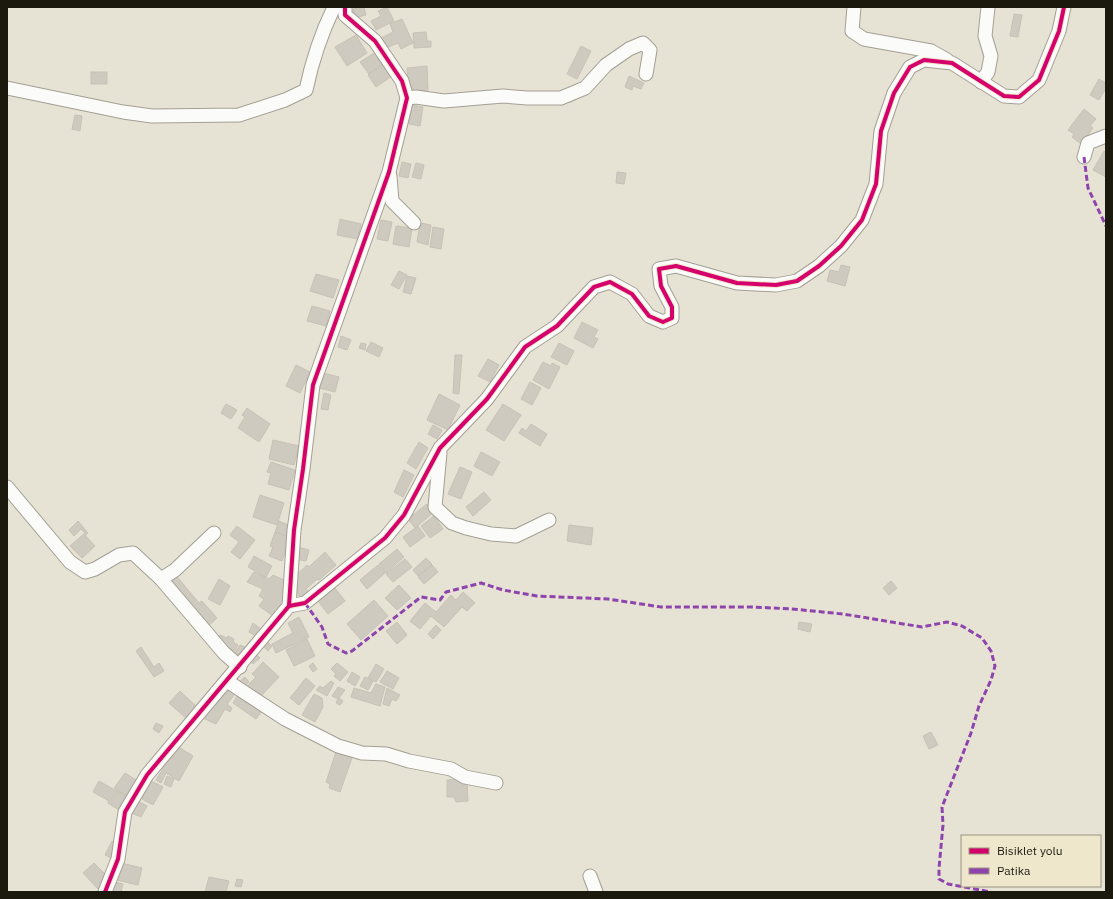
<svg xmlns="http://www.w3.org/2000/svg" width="1113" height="899" viewBox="0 0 1113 899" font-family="'IBM Plex Sans',sans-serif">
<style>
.building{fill:#cfcabf;stroke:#c7c1b6}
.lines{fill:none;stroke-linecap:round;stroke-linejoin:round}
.minor-casing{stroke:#a39f94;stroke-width:15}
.minor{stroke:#fbfbf9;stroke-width:13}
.quiet{stroke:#8e44ad;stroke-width:3;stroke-dasharray:6 3;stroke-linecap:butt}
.cycleway-casing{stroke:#efe7cc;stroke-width:6}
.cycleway{stroke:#d6006c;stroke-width:4}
</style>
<rect width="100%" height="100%" fill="#e7e3d4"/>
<g class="building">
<path d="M364 7 366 15 355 18 353 9Z"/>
<path d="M387 7 394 21 376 30 371 21 381 16 378 11Z"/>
<path d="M1014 14 1022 15 1018 37 1010 36Z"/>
<path d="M402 19 413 43 401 49 398 43 386 48 381 38 393 32 390 24Z"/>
<path d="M426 32 427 41H431V47L414 48 413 33Z"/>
<path d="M356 35 367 53 347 66 335 47Z"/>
<path d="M581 46 591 51 577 79 567 74Z"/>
<path d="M376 52 384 63 369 74 360 62Z"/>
<path d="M383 64 392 76 376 87 368 75Z"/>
<path d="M427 66 428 90 409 92 407 68Z"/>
<rect x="91" y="72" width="16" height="12"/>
<path d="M629 76 644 83 641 89 633 86 632 90 625 87Z"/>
<path d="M1099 79 1106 83V88L1099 100 1090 95Z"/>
<path d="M412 105 423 107 420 126 409 124Z"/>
<path d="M1084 109 1096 119 1090 126 1093 128 1081 144 1072 137 1074 134 1068 130Z"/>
<path d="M75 115 82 116 80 131 72 129Z"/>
<path d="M1104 151 1106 153V177L1093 170Z"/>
<path d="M402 162 411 164 408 178 399 176Z"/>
<path d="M416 163 424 165 421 179 412 177Z"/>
<path d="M617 172 626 173 624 184 616 183Z"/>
<path d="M340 219 361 224 358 239 337 235Z"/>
<path d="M381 220 392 222 388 241 377 239Z"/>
<path d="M420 223 431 225 428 245 417 242Z"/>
<path d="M396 226 412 228 409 247 393 244Z"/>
<path d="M433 227 444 229 441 249 430 247Z"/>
<path d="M841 265 850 267 845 286 827 281 830 270 839 272Z"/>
<path d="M399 271 407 275 399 289 391 285Z"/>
<path d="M316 274 339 280 333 298 310 291Z"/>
<path d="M407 276 416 278 411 294 403 292Z"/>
<path d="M312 306 330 311 326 326 307 321Z"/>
<path d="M582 322 598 330 594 337 598 339 593 348 574 338Z"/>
<path d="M341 336 351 340 347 350 338 347Z"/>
<path d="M371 342 383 348 379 357 366 351Z"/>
<path d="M361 343 366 344 365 350 359 348Z"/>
<path d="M559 343 574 351 567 365 551 357Z"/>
<path d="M455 355H462L459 394 453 393Z"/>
<path d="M488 359 499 365 490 382 478 376Z"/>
<path d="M543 362 551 366 552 363 560 367 549 389 533 380Z"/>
<path d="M296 365 310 372 300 393 286 386Z"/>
<path d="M323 373 339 377 335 392 319 388Z"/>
<path d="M530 382 541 388 532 405 521 399Z"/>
<path d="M324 393 331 395 328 410 321 409Z"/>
<path d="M439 394 460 405 448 430 427 420Z"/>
<path d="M226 404 237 410 231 419 221 413Z"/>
<path d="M503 404 521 415 504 441 486 430Z"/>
<path d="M247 408 270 424 259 442 238 428 245 417 242 415Z"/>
<path d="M531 424 547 434 540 446 519 433 522 428 526 431Z"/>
<path d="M433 425 442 430 437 439 428 434Z"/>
<path d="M273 440 299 446 294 465 269 459Z"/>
<path d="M419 442 428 448 416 469 407 463Z"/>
<path d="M481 452 500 462 492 476 474 466Z"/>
<path d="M271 462 295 470 289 490 268 484 271 473 267 472Z"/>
<path d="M460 467 472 472 461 499 448 494Z"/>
<path d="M404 470 414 475 403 497 394 492Z"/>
<path d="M484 492 491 500 473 516 466 507Z"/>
<path d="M260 495 284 503 277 525 253 517Z"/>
<path d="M427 504 434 512 415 528 408 519Z"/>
<path d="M434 516 443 529 430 538 421 526Z"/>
<path d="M78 521 88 533 85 535 95 546 82 558 70 546 85 533 81 529 74 536 69 530Z"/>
<path d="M279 521 295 528 291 538 275 532Z"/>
<path d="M569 525 593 528 591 545 567 541Z"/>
<path d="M237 526 255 540 240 559 231 552 239 542 230 535Z"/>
<path d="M418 526 425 536 410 547 403 537Z"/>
<path d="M275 532 291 538 282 561 269 556 273 547 270 546Z"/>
<path d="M298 547 309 550 306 561 295 559Z"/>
<path d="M397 549 404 557 386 573 379 564Z"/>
<path d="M325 552 336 565 319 580 317 579 306 589 309 593 302 599 294 590 298 586 292 579 307 565 309 567Z"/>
<path d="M254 556 272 566 266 577 248 567Z"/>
<path d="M426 558 432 564 418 576 413 570Z"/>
<path d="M405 559 412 567 393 582 386 574Z"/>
<path d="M378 565 385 573 367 589 360 580Z"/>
<path d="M432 565 438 572 424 584 418 577Z"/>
<path d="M254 572 269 579 273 575 284 580 289 606 282 602 273 616 259 606 264 599 259 596 263 589 247 582Z"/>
<path d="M174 573 199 603 202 601 217 618 206 628 166 581Z"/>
<path d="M219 579 230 586 220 605 208 599Z"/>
<path d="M891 581 897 588 889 595 883 588Z"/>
<path d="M399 585 411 598 397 610 385 598Z"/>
<path d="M334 587 345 601 328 614 318 601Z"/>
<path d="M463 592 475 603 467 611 462 607 444 627 431 616 420 629 410 621 425 603 436 612 451 595 456 600Z"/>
<path d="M374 600 388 616 361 640 347 624Z"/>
<path d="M299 617 309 637 276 653 272 644 293 633 288 623Z"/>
<path d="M397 622 407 635 397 644 386 631Z"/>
<path d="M799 622 812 624 810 632 798 629Z"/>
<path d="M253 623 261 629 256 636 249 632Z"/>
<path d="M436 625 441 630 433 639 428 634Z"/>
<path d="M220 635 227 638 228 636 234 639 233 642 238 645 234 653 216 642Z"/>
<path d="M307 639 315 656 294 666 286 650Z"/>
<path d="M267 641 272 646 268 651 263 646Z"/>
<path d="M240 645 247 648 244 653 241 652 238 655 241 657H233Z"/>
<path d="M141 647 154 667 159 663 164 671 154 677 136 651Z"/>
<path d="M256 654 260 658 253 664 249 659Z"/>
<path d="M263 662 279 677 259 698 247 686 256 677 252 674Z"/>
<path d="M313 663 317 669 313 672 309 666Z"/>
<path d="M337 663 348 672 340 681 334 676 336 674 331 669Z"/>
<path d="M376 664 384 669 376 682 368 678Z"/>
<path d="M387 671 399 678 393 689 380 682Z"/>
<path d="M352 672 360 677 355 686 347 681Z"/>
<path d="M245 677 249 682 243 687 239 682Z"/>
<path d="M365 677 373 681 368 690 360 686Z"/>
<path d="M306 678 315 686 299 705 290 698Z"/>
<path d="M331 681 334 683 327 696 316 690 320 686 323 688Z"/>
<path d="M376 684 385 687 380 706 351 697 354 688 371 693Z"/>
<path d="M338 687 345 690 339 698 343 701 340 705 336 703 338 699 332 696Z"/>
<path d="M387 688 400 695 396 701 392 699 389 706 383 704Z"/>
<path d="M229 690 235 694 227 704 232 708 230 712 225 709 216 724 203 718Z"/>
<path d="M180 691 198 708 187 719 169 703Z"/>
<path d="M314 694 322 698 323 707 315 722 302 715Z"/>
<path d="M238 695 262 711 256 719 233 703Z"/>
<path d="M156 723 163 726 159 733 153 729Z"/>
<path d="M931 732 938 745 929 749 923 736Z"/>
<path d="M177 746 193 756 179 781 166 773 161 783 156 780Z"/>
<path d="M336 752 352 758 340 792 329 788 330 784 326 782Z"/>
<path d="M125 773 136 780 126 796 114 788Z"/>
<path d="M167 776 174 779 171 787 164 784Z"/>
<path d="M467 779 468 801 456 802 454 797H447V780Z"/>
<path d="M99 781 127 797 119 810 108 803 109 801 93 792Z"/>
<path d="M151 781 163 787 153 805 142 799Z"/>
<path d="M138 801 147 806 141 817 131 813Z"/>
<path d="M112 841 116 844 113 859 105 855Z"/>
<path d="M94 863 105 874 102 876 108 882 99 890 83 873Z"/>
<path d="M121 863 142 868 138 885 117 880Z"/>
<path d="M209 877 229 881 226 892H205Z"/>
<path d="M237 879 243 880 241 887 235 886Z"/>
<path d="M115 882 123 884 121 892H111Z"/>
</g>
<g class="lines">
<defs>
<g id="minor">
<path d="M854 7 852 31 864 39 931 51 947 60"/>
<path d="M981 82 988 72 991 56 985 36 988 7"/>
<path d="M7 88 123 112 152 116 239 115 285 100 306 90C312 61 321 34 334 7"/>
<path d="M407 98 416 97 444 101 503 96 527 98H561L585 88 606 65 629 49 643 43 650 50 646 74"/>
<path d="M1084 157 1088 143 1106 136"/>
<path d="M390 176 392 201 414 223"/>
<path d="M440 453 435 507 452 523 466 528 491 534 516 536 549 520"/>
<path d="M7 487 70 562 85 572 95 569 119 555 133 553 161 579 224 653 240 667"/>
<path d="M161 579 175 570 214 533"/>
<path d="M289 606 305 603 385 538 404 515 440 448 487 399 525 347 557 326 594 287 610 282 632 294 649 316 663 322 672 318V307L661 286 659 269 676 266 737 283 776 285 797 281 819 266 841 246 862 220 876 184 881 131 894 93 910 67 924 60 952 63 1004 96 1019 97 1039 80 1059 31 1064 7"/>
<path d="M227 681 285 719 338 746 362 753 386 754 409 761 451 769 465 777 496 783"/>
<path d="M590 876 596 892"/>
<path d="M105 892 118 859 125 812 147 775 289 606 294 530 303 469 313 385 389 172 407 98 402 81 375 41 345 15V7"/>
</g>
</defs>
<use href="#minor" class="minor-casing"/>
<use href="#minor" class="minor"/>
<g class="quiet">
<path d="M1084 157 1088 188 1106 226"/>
<path d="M305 603 322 627 328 644 346 653 352 651 421 597 440 600 446 592 481 583 503 590 537 596 608 599 661 607H753L792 609 843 614 922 627 947 622 962 626 982 638 991 651 995 666 991 680 979 706 971 733 942 807 943 825 939 868V879L948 884 991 892"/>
</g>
<defs>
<g id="cycleway">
<path d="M289 606 305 603 385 538 404 515 440 448 487 399 525 347 557 326 594 287 610 282 632 294 649 316 663 322 672 318V307L661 286 659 269 676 266 737 283 776 285 797 281 819 266 841 246 862 220 876 184 881 131 894 93 910 67 924 60 952 63 1004 96 1019 97 1039 80 1059 31 1064 7"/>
<path d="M105 892 118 859 125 812 147 775 289 606 294 530 303 469 313 385 389 172 407 98 402 81 375 41 345 15V7"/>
</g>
</defs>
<use href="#cycleway" class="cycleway-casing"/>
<use href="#cycleway" class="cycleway"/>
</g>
<rect width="1113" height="899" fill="none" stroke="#1b180e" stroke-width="16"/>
<rect x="961" y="835" width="140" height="52" fill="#efe7cc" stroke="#9a9480"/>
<rect x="969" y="848" width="20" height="6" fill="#d6006c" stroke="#9a9480"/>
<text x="997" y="855" font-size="12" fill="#1b180e">Bisiklet yolu</text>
<rect x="969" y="868" width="20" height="6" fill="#8e44ad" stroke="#9a9480"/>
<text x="997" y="875" font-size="12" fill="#1b180e">Patika</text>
</svg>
